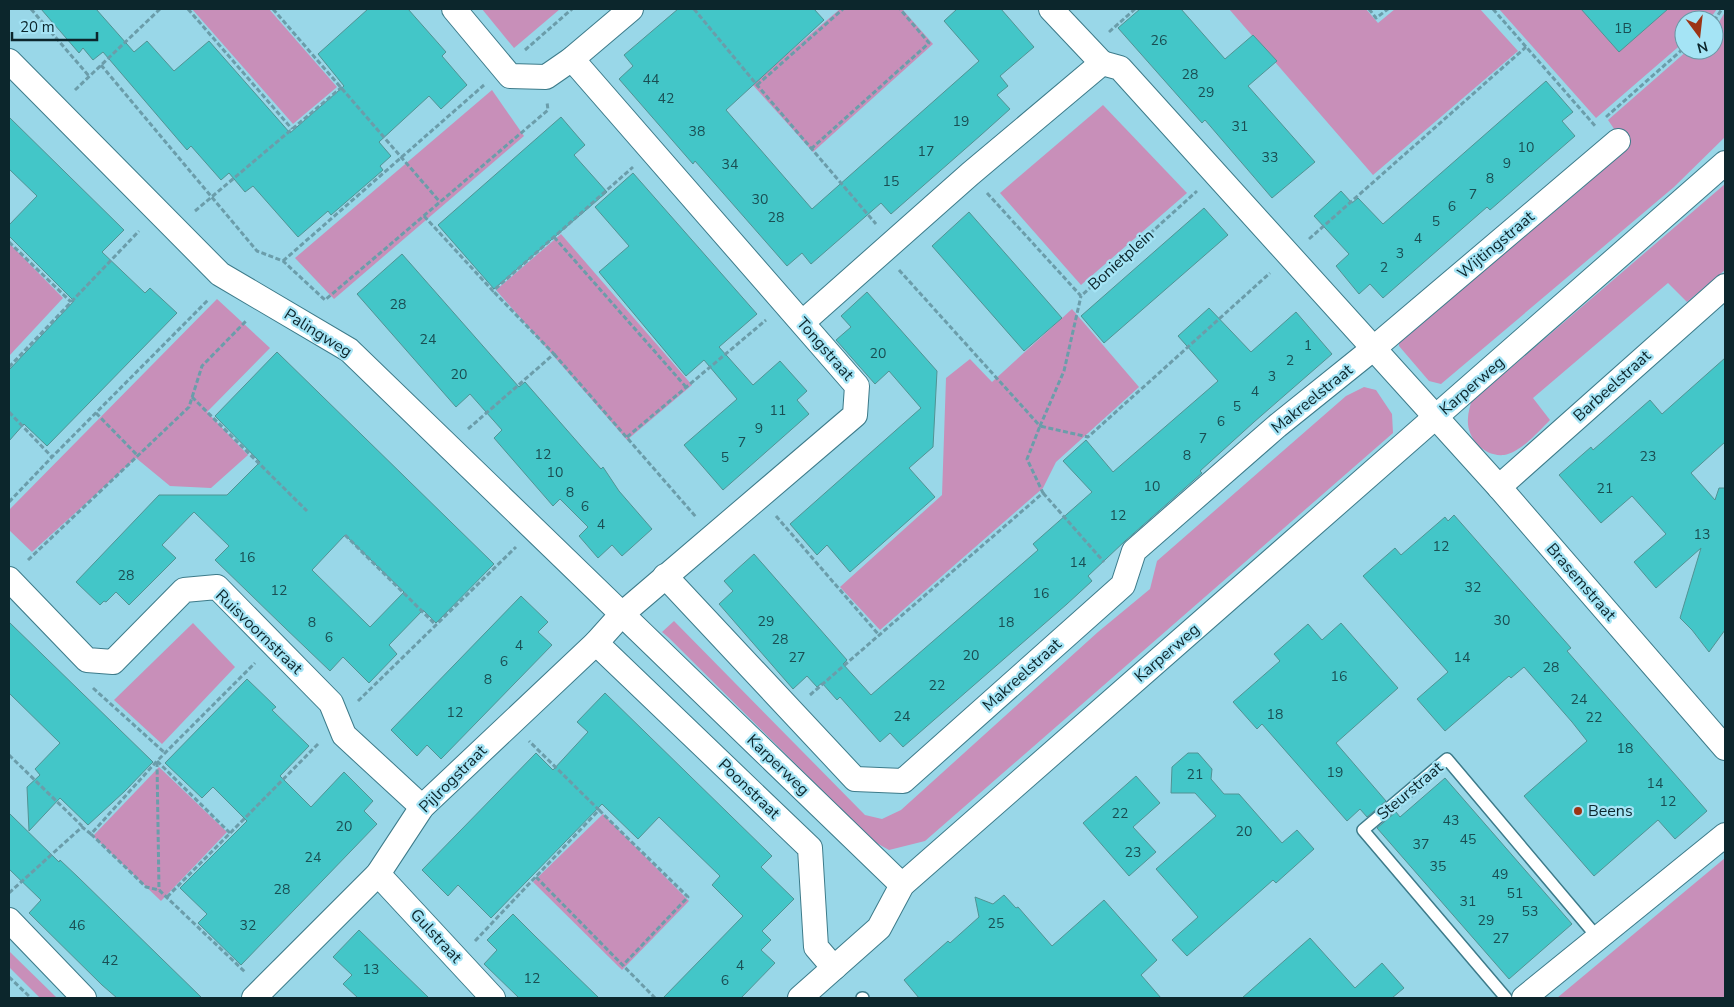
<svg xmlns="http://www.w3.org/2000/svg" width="1734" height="1007" viewBox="0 0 1734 1007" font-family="'Nunito Sans',sans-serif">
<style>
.green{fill:#c88fb9}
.building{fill:#43c6c8;stroke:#519394;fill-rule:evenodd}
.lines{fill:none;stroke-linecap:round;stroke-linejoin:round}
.lane-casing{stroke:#3d7b8a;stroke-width:14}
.street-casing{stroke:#3d7b8a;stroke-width:26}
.path{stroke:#6b9daa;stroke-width:3;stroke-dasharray:5 2.5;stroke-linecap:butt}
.lane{stroke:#fff;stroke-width:11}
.street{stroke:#fff;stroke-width:24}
.poi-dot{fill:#9c3415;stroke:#a5e4f5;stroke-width:2}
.labels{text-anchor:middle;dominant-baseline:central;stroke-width:4.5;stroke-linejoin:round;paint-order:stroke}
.number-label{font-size:14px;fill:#1a4e53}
.street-label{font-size:16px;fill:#0c262c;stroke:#a5e4f5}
.poi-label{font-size:16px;fill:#0c262c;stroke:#a5e4f5;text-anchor:start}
</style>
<rect width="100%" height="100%" fill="#99d7e8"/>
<g class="green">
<path d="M192 9H269L337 87 293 124Z"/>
<path d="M482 9H560L514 48Z"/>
<path d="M840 9H902L933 44 813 152 752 84Z"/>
<path d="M1229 9H1366L1378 23 1395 9H1480L1518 51 1373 175Z"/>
<path d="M1499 9H1717L1709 20H1684V42L1596 118Z"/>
<path d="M1725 12V137L1674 187 1441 384 1429 381 1399 346V337L1584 187 1579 180 1623 142 1608 120 1688 50H1714V27L1719 22Z"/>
<path d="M492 90 524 136 334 299 295 258Z"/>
<path d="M1103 105 1187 193 1081 285 1000 193Z"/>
<path d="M1725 184V270L1687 302 1668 283 1533 398 1550 420C1539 431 1520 453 1504 455 1483 457 1466 437 1468 418 1468 413 1470 407 1471 402Z"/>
<path d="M561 234 692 385 627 440 496 290Z"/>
<path d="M9 243 63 298 9 356Z"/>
<path d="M217 299 270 348 207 412 248 455 211 488 170 486 136 458 32 552 9 530V510Z"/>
<path d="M1072 309 1139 387 1056 462 1043 488 880 630 840 587 942 495 946 378 970 359 992 382Z"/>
<path d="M1364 387 1376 390 1392 414 1393 433 925 841 889 850 873 841 668 637 662 632 674 621 865 815 882 819 901 810 1098 632 1150 589 1157 561 1346 396Z"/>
<path d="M193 623 235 667 162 744 114 700Z"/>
<path d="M159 767 227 832 161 901 93 836Z"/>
<path d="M603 814 689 901 622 970 533 882Z"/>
<path d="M1725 858V998H1557Z"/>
<path d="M9 951 57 998H40L9 967Z"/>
</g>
<g class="building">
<path d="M41 9H96L134 52 147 41 174 71 209 41 290 133 344 86 318 54 368 9H408L446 52 442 56 467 85 441 109 429 96 379 142 391 156 380 166 383 170 331 215 328 211 298 237 253 186 245 192 229 173 221 180 191 146 187 150 103 52 93 60 83 48 79 53Z"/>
<path d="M678 9H814L824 20 726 110 812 209 979 61 944 21 957 9H1001L1034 47 1000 76 1008 86 997 95 1010 109 981 135 891 214 881 203 811 264 802 253 787 266 695 161 693 164 619 79 633 66 624 55Z"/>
<path d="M1140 9H1181L1225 59 1253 35 1277 61 1248 86 1315 162 1272 198 1205 120 1202 123 1118 28Z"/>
<path d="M1581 9H1668L1619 52Z"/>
<path d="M1546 81 1573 112 1562 121 1575 136 1490 210 1487 207 1383 298 1370 284 1359 294 1336 266 1349 254 1314 216 1341 191 1352 203 1358 198 1383 224Z"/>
<path d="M9 117 124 230 102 252 145 293 150 288 177 313 47 446 24 424 9 441V370L74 301 9 236V225L37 196 9 169Z"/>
<path d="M561 117 585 145 574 155 607 192 494 289 438 225Z"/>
<path d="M633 173 757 314 719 347 753 385 780 361 807 391 797 400 809 414 723 490 684 445 737 399 704 360 686 376 599 272 629 246 595 207Z"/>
<path d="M1204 208 1228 235 1104 343 1081 316Z"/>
<path d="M969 212 1062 318 1024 351 932 246Z"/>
<path d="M402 254 519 387 525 382 601 469 603 467 619 491 652 529 622 556 612 545 598 558 579 536 588 527 560 499 553 506 494 438 502 430 470 394 456 407 357 294Z"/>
<path d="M867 292 937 371 933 447 909 468 935 497 850 572 827 545 817 555 790 524 921 408 889 371 875 384 836 340 851 327 841 316Z"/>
<path d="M1209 308 1251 352 1296 312 1332 354 1254 422 1200 471 1202 473 1125 541 1088 576 1092 581 1067 604 903 747 890 733 880 742 840 697 837 700 822 683 817 687 807 676 793 689 719 604 733 591 724 581 754 554 847 660 843 664 871 695 1038 550 1033 544 1092 492 1063 461 1086 440 1113 472 1218 381 1178 336Z"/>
<path d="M277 352 494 564 436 623 423 610 389 645 397 654 369 683 343 657 330 671 283 626 215 560 229 546 194 512 162 545 176 558 129 605 116 592 106 602 104 601 100 605 76 582 159 495H227L260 462 215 416ZM345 535 404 592 370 627 312 570Z"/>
<path d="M1725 358V442L1691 473 1715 500 1719 488H1725V630L1709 652 1692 630 1680 618 1701 548 1656 588 1634 562 1666 534 1632 496 1601 523 1559 475 1591 447 1593 450 1650 400 1662 414Z"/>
<path d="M1454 515 1571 648 1567 651 1707 811 1675 839 1658 820 1594 876 1524 796 1587 741 1572 722 1524 667 1511 678 1509 676 1445 731 1417 699 1448 672 1363 576 1395 548 1401 555 1445 517 1448 521Z"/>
<path d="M521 596 548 622 538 632 552 645 441 759 427 745 417 756 391 730Z"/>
<path d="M9 622 153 762 125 791 88 825 60 798 29 831 27 787 40 775 35 769 60 743 9 693Z"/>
<path d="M1341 623 1398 688 1336 743 1386 801 1367 817 1360 809 1347 821 1262 724 1257 729 1233 702 1280 661 1274 654 1308 624 1322 640Z"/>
<path d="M247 679 276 707 272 710 309 746 280 776 311 807 344 772 373 801 364 811 377 824 241 965 198 923 207 914 180 888 247 821 213 787 202 798 165 763Z"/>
<path d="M605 693 772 856 761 867 794 899 762 931 771 940 761 950 775 963 741 998H663L743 916 712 885 720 876 659 817 638 839 602 804 491 918 458 885 448 896 422 870 536 753 553 770 588 732 577 722Z"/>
<path d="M1188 753H1198L1212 769 1211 779 1224 794H1239L1282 843 1297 830 1314 849 1276 883 1273 880 1187 956 1172 940 1198 917 1156 869 1216 816 1195 793H1171L1172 767Z"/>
<path d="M1136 776 1160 803 1133 827 1156 852 1129 876 1083 823Z"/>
<path d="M1445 778 1572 924 1509 979 1377 828 1396 812 1400 817Z"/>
<path d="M9 813 59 862 60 860 78 877 202 998H117L102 985 29 913 41 900 9 869Z"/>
<path d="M1004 895 1016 908 1018 907 1052 946 1104 900 1157 960 1141 975 1161 998H919L904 980 948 941 950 943 979 917 975 897 993 904Z"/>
<path d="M513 914 536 937 599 998H519L484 964 497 950 487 940Z"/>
<path d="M359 930 395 965 429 998H358L343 984 352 975 333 957Z"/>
<path d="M1310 938 1355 988 1382 963 1404 988 1392 998H1242Z"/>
</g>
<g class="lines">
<defs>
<g id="lane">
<path d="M862 998H863"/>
<path d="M1506 998 1363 830 1447 759 1598 938"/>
</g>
<g id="street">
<path d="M454 9 510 76 546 77 572 59 631 9"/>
<path d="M1051 9 1102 63"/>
<path d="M9 61 220 274 349 350 902 885"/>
<path d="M803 322 970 174 1102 63 1120 68 1499 487 1725 748"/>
<path d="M1499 487 1725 286"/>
<path d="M665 576 855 779 903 781 1123 585 1134 551 1277 426 1374 348 1618 141"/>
<path d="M9 579 87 660 113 662 184 590 217 587 331 703 344 735 422 807"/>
<path d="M596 643 810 848 816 947 834 968"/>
<path d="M378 874 493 998"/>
<path d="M9 920 84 998"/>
<path d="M254 998 378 874 422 807 596 643 622 614 855 415 857 386 572 59"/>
<path d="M800 998 879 928 902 885 1725 163"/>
<path d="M1524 998 1725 835"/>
</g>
</defs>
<use href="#lane" class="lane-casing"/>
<use href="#street" class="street-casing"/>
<g class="path">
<path d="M31 9 89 76"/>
<path d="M188 9 292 129"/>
<path d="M273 9 440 202"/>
<path d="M694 9 757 85 876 224"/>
<path d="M1369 9 1376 18 1388 9"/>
<path d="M1493 9 1596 127"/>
<path d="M1714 21 1722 9"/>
<path d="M1109 32 1135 9"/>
<path d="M525 50 572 9"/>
<path d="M101 65 257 251 283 261 325 300 548 110 547 102"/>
<path d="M757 85 843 9"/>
<path d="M75 90 160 9"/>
<path d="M1606 117 1684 48"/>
<path d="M811 149 929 43 900 9"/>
<path d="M987 193 1081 296 1197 191"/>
<path d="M195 211 342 87"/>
<path d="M424 216 493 291 633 167"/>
<path d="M554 237 686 387"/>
<path d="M1309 239 1526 47"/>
<path d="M9 242 71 302"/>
<path d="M283 261 484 85"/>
<path d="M899 270 1040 426 1064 371 1081 296"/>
<path d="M554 354 696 517"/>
<path d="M9 367 139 231"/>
<path d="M192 397 307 511"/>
<path d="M9 412 52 457"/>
<path d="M96 413 138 456"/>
<path d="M468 429 554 354 493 291"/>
<path d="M627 437 766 320"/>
<path d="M1043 493 1104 562"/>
<path d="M9 502 52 457 209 299"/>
<path d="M776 516 879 635"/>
<path d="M345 535 436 625"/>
<path d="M28 560 189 407 202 366 246 321"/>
<path d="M93 688 165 753"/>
<path d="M810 695 1043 493 1027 459 1040 426 1088 437 1270 273"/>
<path d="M358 701 516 547"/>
<path d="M9 755 82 826"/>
<path d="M157 762 159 890"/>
<path d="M599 810 688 897 623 965"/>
<path d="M230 833 157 761 255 663"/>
<path d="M91 834 146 887 159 890 245 972"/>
<path d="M536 877 655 998"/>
<path d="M9 893 82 827 91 834 157 761"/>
<path d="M167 897 319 743"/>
<path d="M475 941 599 810 529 741"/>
<path d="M9 977 31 998"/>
</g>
<use href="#lane" class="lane"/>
<use href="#street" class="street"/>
</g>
<circle class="poi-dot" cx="1578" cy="811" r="5"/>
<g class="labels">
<g class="number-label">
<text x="1623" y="28">1B</text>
<text x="1159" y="40">26</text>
<text x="1190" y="74">28</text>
<text x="651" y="79">44</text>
<text x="1206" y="92">29</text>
<text x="666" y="98">42</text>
<text x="961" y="121">19</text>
<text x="1240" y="126">31</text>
<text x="697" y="131">38</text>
<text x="1526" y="147">10</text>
<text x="926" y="151">17</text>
<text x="1270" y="157">33</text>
<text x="1507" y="163">9</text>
<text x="730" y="164">34</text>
<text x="1490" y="178">8</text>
<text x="891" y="181">15</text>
<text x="1473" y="194">7</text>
<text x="760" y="199">30</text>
<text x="1452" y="206">6</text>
<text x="776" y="217">28</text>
<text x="1436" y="221">5</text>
<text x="1418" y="238">4</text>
<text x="1400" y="253">3</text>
<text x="1384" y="267">2</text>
<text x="398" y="304">28</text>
<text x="428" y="339">24</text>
<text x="1308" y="345">1</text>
<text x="878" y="353">20</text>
<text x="1290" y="360">2</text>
<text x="459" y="374">20</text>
<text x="1272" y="376">3</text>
<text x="1255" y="391">4</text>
<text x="1237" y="406">5</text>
<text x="778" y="410">11</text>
<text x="1221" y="421">6</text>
<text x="759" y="428">9</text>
<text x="1203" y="438">7</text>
<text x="742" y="442">7</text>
<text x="543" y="454">12</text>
<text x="1187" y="455">8</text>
<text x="1648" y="456">23</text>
<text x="725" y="457">5</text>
<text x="555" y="472">10</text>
<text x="1152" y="486">10</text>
<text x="1605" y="488">21</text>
<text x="570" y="492">8</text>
<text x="585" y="506">6</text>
<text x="1118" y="515">12</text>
<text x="601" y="524">4</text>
<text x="1702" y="534">13</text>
<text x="1441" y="546">12</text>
<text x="247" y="557">16</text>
<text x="1078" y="562">14</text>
<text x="126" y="575">28</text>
<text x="1473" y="587">32</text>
<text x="279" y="590">12</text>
<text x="1041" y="593">16</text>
<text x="1502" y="620">30</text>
<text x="766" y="621">29</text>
<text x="312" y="622">8</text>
<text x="1006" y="622">18</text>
<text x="329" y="637">6</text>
<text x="780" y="639">28</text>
<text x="519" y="645">4</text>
<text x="971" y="655">20</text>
<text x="797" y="657">27</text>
<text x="1462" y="657">14</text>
<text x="504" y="661">6</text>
<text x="1551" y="667">28</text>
<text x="1339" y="676">16</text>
<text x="488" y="679">8</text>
<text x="937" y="685">22</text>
<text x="1579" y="699">24</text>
<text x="455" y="712">12</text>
<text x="1275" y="714">18</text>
<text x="902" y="716">24</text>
<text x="1594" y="717">22</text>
<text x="1625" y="748">18</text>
<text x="1335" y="772">19</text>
<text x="1195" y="774">21</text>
<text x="1655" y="783">14</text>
<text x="1668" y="801">12</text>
<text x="1120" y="813">22</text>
<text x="1451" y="820">43</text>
<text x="344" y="826">20</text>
<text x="1244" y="831">20</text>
<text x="1468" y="839">45</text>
<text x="1421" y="844">37</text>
<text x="1133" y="852">23</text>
<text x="313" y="857">24</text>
<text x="1438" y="866">35</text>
<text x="1500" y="874">49</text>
<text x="282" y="889">28</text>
<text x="1515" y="893">51</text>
<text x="1468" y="901">31</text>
<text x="1530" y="911">53</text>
<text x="1486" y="920">29</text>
<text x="996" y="923">25</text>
<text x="77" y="925">46</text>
<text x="248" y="925">32</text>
<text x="1501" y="938">27</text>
<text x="110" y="960">42</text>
<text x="740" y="965">4</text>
<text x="371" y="969">13</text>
<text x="532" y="978">12</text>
<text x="725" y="980">6</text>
</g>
<g class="street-label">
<text transform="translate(1496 245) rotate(-40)">Wijtingstraat</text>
<text transform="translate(1121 260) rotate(-42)">Bonietplein</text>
<text transform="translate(318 333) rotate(32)">Palingweg</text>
<text transform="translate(825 349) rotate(49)">Tongstraat</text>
<text transform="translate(1472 386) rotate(-41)">Karperweg</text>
<text transform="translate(1612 386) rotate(-42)">Barbeelstraat</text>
<text transform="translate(1312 399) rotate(-39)">Makreelstraat</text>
<text transform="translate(1581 582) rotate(49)">Brasemstraat</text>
<text transform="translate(259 632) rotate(44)">Ruisvoornstraat</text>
<text transform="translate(1167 653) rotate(-41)">Karperweg</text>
<text transform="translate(1022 675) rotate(-42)">Makreelstraat</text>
<text transform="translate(778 765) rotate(44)">Karperweg</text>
<text transform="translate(453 779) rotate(-45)">Pijlrogstraat</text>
<text transform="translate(749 789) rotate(44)">Poonstraat</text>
<text transform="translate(1410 791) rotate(-40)">Steurstraat</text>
<text transform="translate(436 936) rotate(47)">Gulstraat</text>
</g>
<g class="poi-label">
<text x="1588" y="811">Beens</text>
</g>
</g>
<rect width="1734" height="1007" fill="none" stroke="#0c262c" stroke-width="20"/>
<g transform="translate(1699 35) rotate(165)"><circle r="24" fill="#a5e4f5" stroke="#6898a5"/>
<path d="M0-4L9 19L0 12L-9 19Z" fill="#9c3415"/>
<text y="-8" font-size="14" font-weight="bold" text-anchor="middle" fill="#0c262c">N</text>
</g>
<path d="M12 32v8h85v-8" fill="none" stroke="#0c262c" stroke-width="2.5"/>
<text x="20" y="32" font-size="15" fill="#0c262c" stroke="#a5e4f5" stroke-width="4" paint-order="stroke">20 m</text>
</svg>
